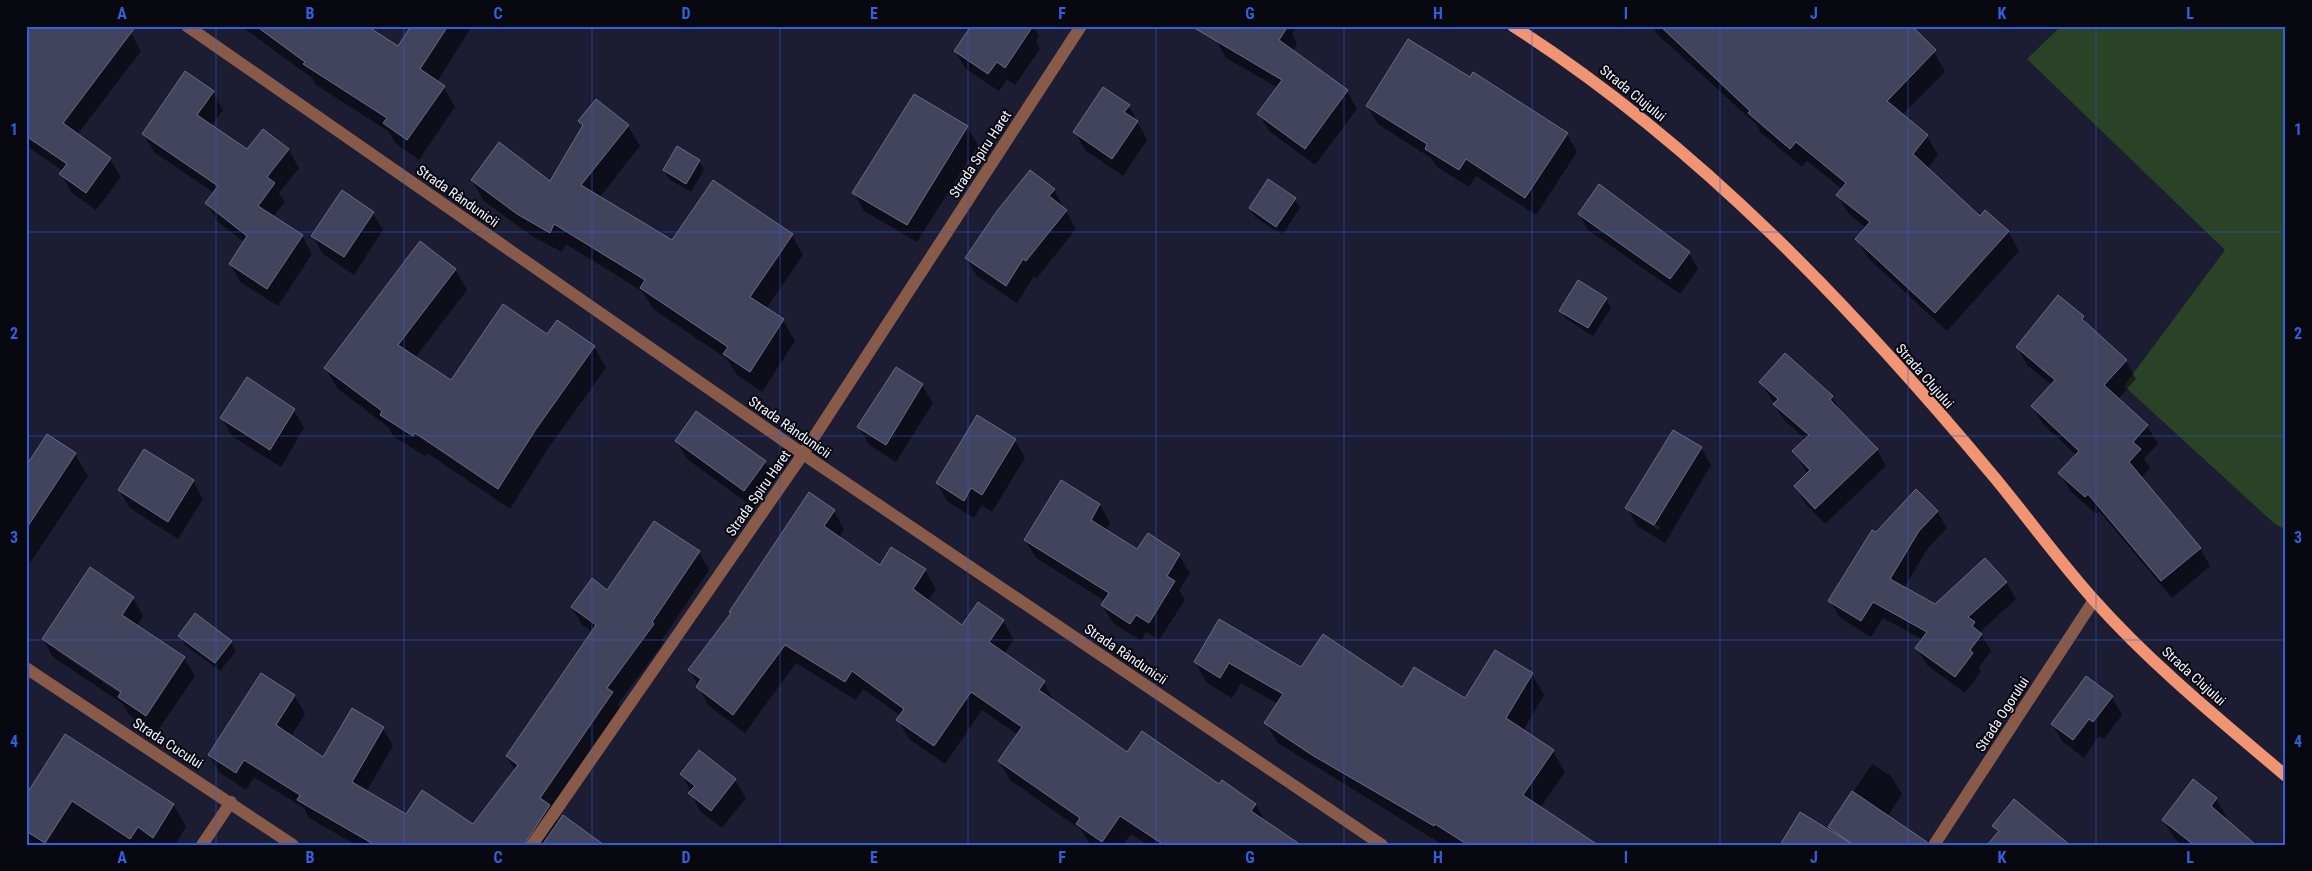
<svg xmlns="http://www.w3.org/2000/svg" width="2312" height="871" viewBox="0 0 2312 871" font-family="'Roboto Condensed',sans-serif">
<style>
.green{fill:#2a4326}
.shadow{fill:#0007;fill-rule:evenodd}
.building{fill:#42435c;stroke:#6a6b85}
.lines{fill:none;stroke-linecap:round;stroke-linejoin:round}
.minor{stroke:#875a4a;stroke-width:12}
.major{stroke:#f09473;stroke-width:12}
.grid{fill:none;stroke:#325fdc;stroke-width:1;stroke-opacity:0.55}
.labels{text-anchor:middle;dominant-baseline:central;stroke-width:4;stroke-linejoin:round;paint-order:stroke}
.street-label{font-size:14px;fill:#f3f4fd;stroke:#080811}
.neatline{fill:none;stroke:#325fdc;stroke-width:2}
.grid-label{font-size:16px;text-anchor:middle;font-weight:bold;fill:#325fdc}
</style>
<rect width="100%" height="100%" fill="#1c1c32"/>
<path class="green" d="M2061 26H2286V530L2275 524 2124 386 2225 250 2027 59Z"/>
<g class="shadow">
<path d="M121 26 131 33 141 51 77 135 110 159 121 177 96 210 71 192 61 174 63 171 28 147 26 116Z"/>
<path d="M241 26H365L399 48 412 26H472L437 82 444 87 455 107 419 160 396 144 388 131 316 85 312 78Z"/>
<path d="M1033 26 1039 36 1036 41 1040 49 1015 85 1007 79 999 91 966 69 955 51Z"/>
<path d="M1224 26H1297L1292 34 1297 44 1293 52 1347 91 1357 109 1315 165 1269 131 1259 114 1278 88 1226 58 1216 40Z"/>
<path d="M1653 26H1905L1934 52 1945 72 1902 115 1927 136 1938 155 1927 169 1980 217 2008 231 2019 251 1947 331 1868 258 1857 239 1866 228 1849 214 1837 195 1842 189 1807 161 1802 167 1761 133 1757 125 1657 34Z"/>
<path d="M1471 79 1567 134 1577 152 1536 215 1476 176 1469 187 1437 167 1431 158 1378 124 1367 106Z"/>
<path d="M213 92 223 110 211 127 247 151 263 131 289 150 299 168 279 193 285 202 273 217 302 236 312 254 278 306 240 282 230 264 244 242 217 221 207 203 214 193 154 152 143 134Z"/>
<path d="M1129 106 1147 140 1123 176 1085 150 1075 132Z"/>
<path d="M580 121 628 126 640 146 599 198 672 242 792 235 803 255 766 309 783 320 795 341 762 392 737 375 727 359 653 309 642 291 566 244 562 252 530 235 484 201 472 180 550 183 583 126Z"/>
<path d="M967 127 978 145 917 242 864 211 854 193 884 141Z"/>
<path d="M677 148 699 161 704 170 691 192 669 179 664 170Z"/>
<path d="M1054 190 1076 229 1037 278 1034 276 1017 303 977 276 966 258Z"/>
<path d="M1295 199 1300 208 1282 235 1255 217 1250 208Z"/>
<path d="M373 213 383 230 354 275 323 254 313 236Z"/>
<path d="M1579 214 1689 253 1698 269 1680 294 1588 230Z"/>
<path d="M455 269 467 290 415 358 451 381 547 336 594 347 606 368 547 450 510 509 427 453 425 456 393 436 388 427 338 389 325 368Z"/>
<path d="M1606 299 1611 308 1593 336 1566 319 1561 311Z"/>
<path d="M2083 317 2089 327 2126 361 2136 379 2118 399 2147 426 2158 444 2144 458 2150 468 2141 478 2200 548 2210 566 2172 598 2099 511 2096 514 2070 491 2060 473 2076 455 2043 424 2032 406 2052 385 2027 365 2017 347Z"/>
<path d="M896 369 922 385 933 403 896 462 869 445 859 427Z"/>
<path d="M1761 382 1832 397 1842 413 1877 450 1886 466 1825 524 1805 503 1795 486 1808 474 1794 452 1806 440 1784 420Z"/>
<path d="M294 410 304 428 281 467 232 436 222 418Z"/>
<path d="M47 436 75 454 88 476 26 569V468Z"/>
<path d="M1015 440 1025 458 992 512 982 505 974 518 947 501 937 483Z"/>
<path d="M676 441 765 462 775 480 754 508 687 459Z"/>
<path d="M1701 448 1711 465 1665 543 1637 526 1627 508ZM1641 516 1660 527 1659 530 1641 519Z"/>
<path d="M193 481 203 499 178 539 130 508 119 490Z"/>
<path d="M1061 481 1100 505 1110 523 1106 530 1138 550 1148 535 1179 555 1190 573 1179 590 1185 600 1159 640 1146 632 1141 641 1113 623 1102 605 1105 601 1036 558 1025 540Z"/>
<path d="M834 511 844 529 839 538 881 567 925 570 936 589 928 601 963 626 1003 621 1014 640 1004 654 1044 682 1054 702 1127 754 1219 786 1222 782 1256 805 1266 822 1299 845H1148L1131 834 1123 845H1091L1080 829 1010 780 999 761 1018 735 982 710 945 764 909 739 898 720 901 716 863 689 856 700 796 663 745 733 708 705 690 670Z"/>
<path d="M1937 511 1947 528 1928 548 1904 588 1935 606 2006 582 2016 599 1980 632 1991 651 1979 667 1981 671 1965 693 1927 665 1917 649 1923 640 1883 618 1871 637 1840 618 1830 601 1876 534Z"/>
<path d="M699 552 709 570 662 640 664 642 618 704 622 711 552 812 559 823 602 845H356L309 818 304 808 254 777 246 790 219 772 209 755 261 675 295 696 305 714 291 736 324 758 383 728 393 746 366 792 407 816 473 826 515 771 507 757 593 632 582 625 572 607Z"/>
<path d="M133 598 143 616 137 626 184 658 195 676 156 733 129 715 123 704 53 657 43 639ZM57 648 127 695 125 697 57 651Z"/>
<path d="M1220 621 1302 669 1466 699 1495 652 1532 674 1544 695 1523 731 1553 751 1565 772 1540 808 1596 845H1443L1278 743 1266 723 1278 704 1241 683 1232 698 1207 683 1195 662Z"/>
<path d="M180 636 231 642 236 651 220 671 185 645Z"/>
<path d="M2112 697 2122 715 2104 739 2099 736 2084 758 2063 742 2052 724Z"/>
<path d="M65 736 174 805 186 827 175 845 26 844V798Z"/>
<path d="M1872 764 1891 776 1902 794 1887 817 1915 845H1782L1828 830Z"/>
<path d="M682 774 735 780 746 798 722 828 700 811Z"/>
<path d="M2216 798 2226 816 2224 819 2254 845H2182L2174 838 2163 820Z"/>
</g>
<g class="building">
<path d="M26 26H136L63 123 111 158 86 193 59 174 67 164 26 136Z"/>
<path d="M256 26H367L398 46 411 26H448L420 69 445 86 407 140 383 123 387 118 303 64 305 62Z"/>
<path d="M971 26H1033L1005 68 997 62 988 74 954 51Z"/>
<path d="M1191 26H1288L1279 40 1348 90 1305 149 1257 114 1282 80Z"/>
<path d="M1660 26H1912L1936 50 1887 101 1928 135 1913 154 1980 216 1985 210 2009 231 1935 313 1855 239 1870 222 1836 195 1846 183 1796 142 1790 149 1748 113 1750 111Z"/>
<path d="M1408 39 1470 77 1473 72 1568 133 1525 198 1466 159 1459 170 1425 149 1427 144 1366 106Z"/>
<path d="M185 71 214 91 197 115 247 149 263 129 289 149 267 177 275 183 258 206 303 235 267 289 229 264 247 236 205 203 218 186 142 134Z"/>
<path d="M1103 87 1130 105 1124 112 1138 121 1112 159 1073 132Z"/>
<path d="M914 94 968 126 907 225 852 193Z"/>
<path d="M596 99 629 125 581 185 672 240 713 180 793 234 750 297 784 319 750 372 723 354 728 347 640 288 645 280 554 224 550 233 517 214 471 180 499 142 550 181 583 125 578 121Z"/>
<path d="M677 146 700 160 686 184 663 170Z"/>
<path d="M1030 170 1055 189 1049 196 1067 210 1026 261 1023 259 1006 286 965 258 997 211Z"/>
<path d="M1268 179 1296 198 1276 227 1249 208Z"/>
<path d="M1599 184 1690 252 1670 279 1578 214Z"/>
<path d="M342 190 374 212 344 257 311 236Z"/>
<path d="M420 241 456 269 398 345 451 380 503 304 547 334 557 320 595 346 536 429 498 489 415 433 413 436 380 415 382 411 324 368Z"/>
<path d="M1578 280 1607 298 1588 328 1559 311Z"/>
<path d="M2058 295 2084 316 2082 319 2127 360 2104 385 2148 425 2133 442 2141 449 2129 462 2201 548 2161 581 2088 494 2085 497 2058 473 2079 451 2031 406 2055 380 2016 347Z"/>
<path d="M1785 353 1833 396 1830 400 1878 449 1815 509 1794 486 1810 470 1792 451 1809 435 1773 404 1778 399 1759 382Z"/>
<path d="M896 367 923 384 886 445 857 427Z"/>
<path d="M247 377 295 409 270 450 220 418Z"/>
<path d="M696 411 766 461 744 491 675 441Z"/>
<path d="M977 415 1016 439 982 495 971 488 964 501 936 483Z"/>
<path d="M1673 430 1702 447 1654 525 1625 508Z"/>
<path d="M47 434 76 453 26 529V466Z"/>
<path d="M144 449 194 480 168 522 118 490Z"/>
<path d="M1061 480 1100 504 1091 520 1137 549 1148 533 1180 554 1167 576 1175 581 1149 623 1136 615 1130 624 1101 605 1109 593 1024 540Z"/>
<path d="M1916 489 1938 511 1919 531 1890 579 1935 604 1985 558 2007 582 1968 617 1975 622 1972 626 1982 634 1970 650 1973 653 1955 677 1915 648 1927 632 1873 602 1861 621 1828 601 1872 530 1876 532Z"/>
<path d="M809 492 835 510 824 526 880 565 891 547 926 569 913 589 962 625 978 602 1004 620 989 642 1045 681 1039 690 1127 752 1142 731 1219 784 1222 780 1256 804 1251 811 1301 845H1164L1120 816 1102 842 1076 824 1080 818 998 761 1022 727 971 692 934 746 896 720 904 709 852 671 845 682 785 645 733 715 696 687 701 679 688 670 731 613 729 612Z"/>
<path d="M654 521 700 551 652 622 654 624 607 688 613 692 540 798 550 805 524 845H375L297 800 300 795 244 760 236 773 208 755 261 673 295 695 276 725 323 757 352 708 384 727 352 782 406 814 422 790 473 824 518 765 506 756 596 625 571 607 592 578 607 590Z"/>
<path d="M90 567 134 597 122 615 185 657 146 716 118 697 121 692 42 639Z"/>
<path d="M195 613 232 641 215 663 178 636Z"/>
<path d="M1219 619 1301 667 1323 634 1402 687 1414 667 1465 698 1495 650 1533 673 1506 718 1554 750 1523 795 1598 845H1468L1435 824 1434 826 1312 755 1264 723 1283 694 1229 663 1220 678 1194 662Z"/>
<path d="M2086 676 2113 696 2093 722 2089 719 2073 740 2051 724Z"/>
<path d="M65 734 174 804 153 838 138 827 130 839 72 801 45 843 26 831V795Z"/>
<path d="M699 750 736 779 711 811 688 793 695 786 680 774Z"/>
<path d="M2193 779 2217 798 2211 806 2256 845H2194L2162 820Z"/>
<path d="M1852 791 1927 842 1926 845H1854L1828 827Z"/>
<path d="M2014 799 2070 845H1987L1999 831 1992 826Z"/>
<path d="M1800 812 1854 845H1780Z"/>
<path d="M563 815 604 845H542Z"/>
</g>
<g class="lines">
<g class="minor">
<path d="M187 26 803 454 1382 845"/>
<path d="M26 668 293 845"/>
<path d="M202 845 231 802"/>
<path d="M532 845 803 454 1081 26"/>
<path d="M1934 845 2094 600"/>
</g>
<path class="major" d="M1513 26C1699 145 1854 309 1995 478 2028 518 2059 561 2094 600 2152 665 2220 720 2286 776"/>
</g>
<path class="grid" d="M216 26V845M404 26V845M592 26V845M780 26V845M968 26V845M1156 26V845M1344 26V845M1532 26V845M1720 26V845M1908 26V845M2096 26V845M26 232H2286M26 436H2286M26 640H2286"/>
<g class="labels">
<g class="street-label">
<text transform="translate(1633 93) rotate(39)">Strada Clujului</text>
<text transform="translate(980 154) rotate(-57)">Strada Spiru Haret</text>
<text transform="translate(458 196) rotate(35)">Strada Rândunicii</text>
<text transform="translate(1925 376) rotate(49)">Strada Clujului</text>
<text transform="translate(790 427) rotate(35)">Strada Rândunicii</text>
<text transform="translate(758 493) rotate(-55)">Strada Spiru Haret</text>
<text transform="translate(1126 654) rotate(34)">Strada Rândunicii</text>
<text transform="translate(2194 676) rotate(42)">Strada Clujului</text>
<text transform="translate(2002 714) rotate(-57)">Strada Ogorului</text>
<text transform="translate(168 743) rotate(33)">Strada Cucului</text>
</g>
</g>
<rect width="2312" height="871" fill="none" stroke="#080811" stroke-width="55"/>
<rect x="28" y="28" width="2256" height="816" class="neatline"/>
<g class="grid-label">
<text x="122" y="19">A</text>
<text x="310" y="19">B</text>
<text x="498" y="19">C</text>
<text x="686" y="19">D</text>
<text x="874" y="19">E</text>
<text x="1062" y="19">F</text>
<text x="1250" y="19">G</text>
<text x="1438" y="19">H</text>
<text x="1626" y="19">I</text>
<text x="1814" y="19">J</text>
<text x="2002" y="19">K</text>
<text x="2190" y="19">L</text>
<text x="14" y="135">1</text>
<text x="2298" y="135">1</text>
<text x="14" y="339">2</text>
<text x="2298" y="339">2</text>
<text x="14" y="543">3</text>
<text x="2298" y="543">3</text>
<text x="14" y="747">4</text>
<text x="2298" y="747">4</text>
<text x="122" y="863">A</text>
<text x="310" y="863">B</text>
<text x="498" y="863">C</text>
<text x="686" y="863">D</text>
<text x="874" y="863">E</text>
<text x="1062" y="863">F</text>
<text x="1250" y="863">G</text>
<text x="1438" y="863">H</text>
<text x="1626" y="863">I</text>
<text x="1814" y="863">J</text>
<text x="2002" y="863">K</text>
<text x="2190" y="863">L</text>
</g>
</svg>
